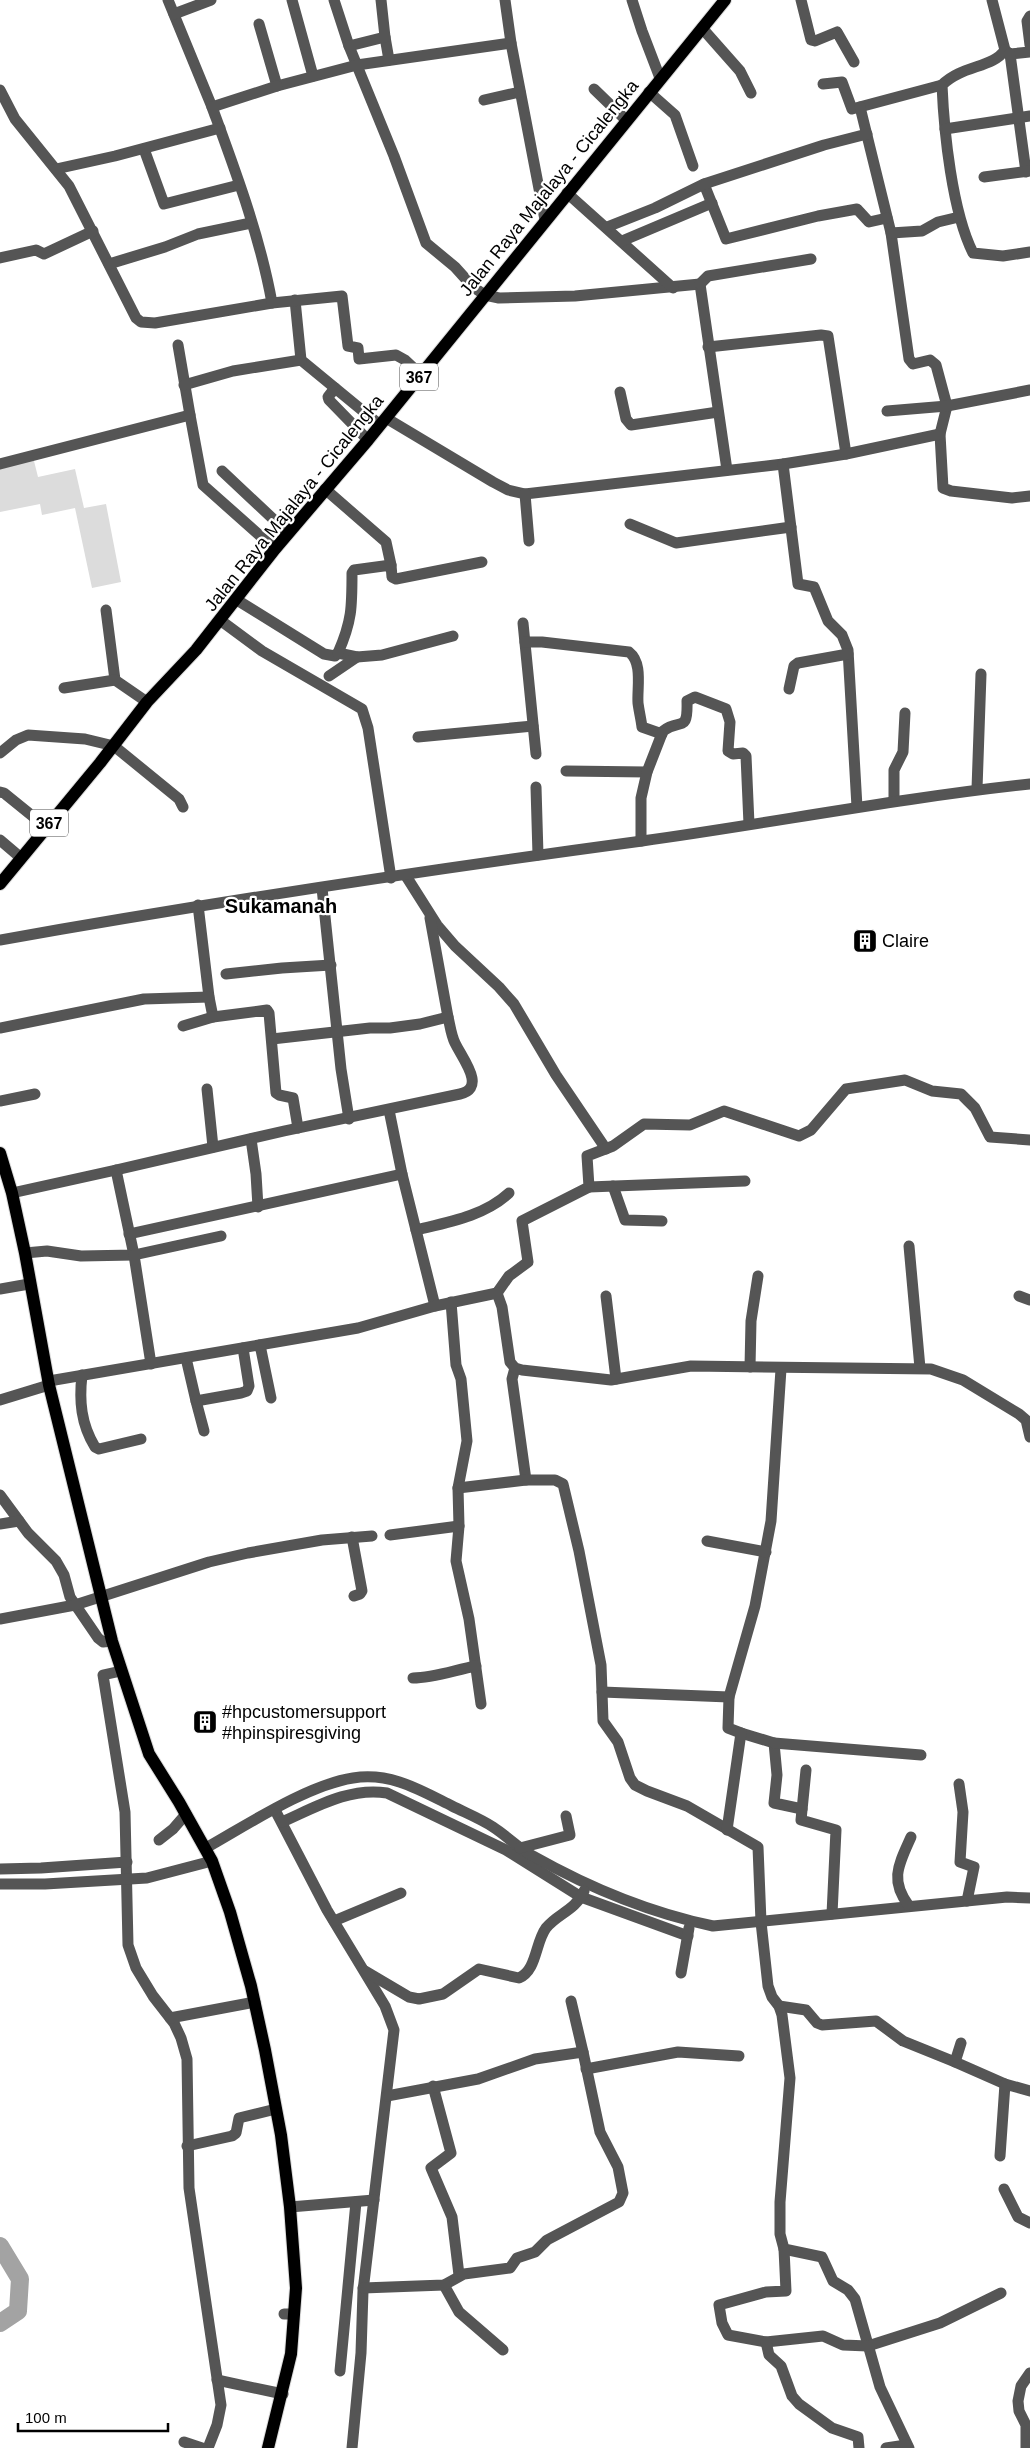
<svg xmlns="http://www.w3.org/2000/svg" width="1030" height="2448" viewBox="0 0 1030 2448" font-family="Helvetica,sans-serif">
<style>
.green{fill:#dcdcdc}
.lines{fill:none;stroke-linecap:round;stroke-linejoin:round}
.river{stroke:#a3a3a3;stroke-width:18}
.major-casing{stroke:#dbdbdb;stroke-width:14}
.minor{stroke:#555;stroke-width:11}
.major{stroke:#000;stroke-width:12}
.labels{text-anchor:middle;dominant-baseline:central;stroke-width:4.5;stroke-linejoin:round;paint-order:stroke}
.shield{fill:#fff;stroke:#4c4c4c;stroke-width:1}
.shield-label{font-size:16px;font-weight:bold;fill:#000}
.street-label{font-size:18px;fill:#000;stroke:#fff}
.poi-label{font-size:18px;fill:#000;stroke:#fff;text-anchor:start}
.quarter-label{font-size:20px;font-weight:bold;fill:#000;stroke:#fff}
</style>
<rect width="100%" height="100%" fill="#fff"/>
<path class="green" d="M33 457 38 477 75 469 84 508 106 504 121 582 92 588 75 508 42 515 40 504 0 512V464Z"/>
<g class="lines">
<path class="river" d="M0 2246 20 2279 18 2311 0 2323"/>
<defs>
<g id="major">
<path d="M0 884 100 763 147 702 196 650 275 549 368 440 725 0"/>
<path d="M0 1153 12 1193 25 1253 49 1385 112 1641 149 1754 179 1802 212 1861 230 1912 251 1986 265 2050 281 2135 290 2207 296 2288 291 2354 268 2448"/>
</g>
</defs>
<use href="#major" class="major-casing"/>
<g class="minor">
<path d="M168 0 212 107"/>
<path d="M292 0 313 76"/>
<path d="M334 0 349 46 394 156 426 243 455 267 473 287 485 295 499 298 575 296 700 284 727 470"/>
<path d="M505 0 511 43 545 220"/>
<path d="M632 0 642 31 660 78"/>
<path d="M801 0 811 40 815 41 837 32 854 62"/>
<path d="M992 0 1005 50 1010 54 1030 52"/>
<path d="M174 14 211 0"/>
<path d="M1030 16 1027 21 1030 45"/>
<path d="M259 24 277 86 357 65 511 43"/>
<path d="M702 28 740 71 751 93"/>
<path d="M385 37 389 60"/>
<path d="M349 46 385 37 381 0"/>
<path d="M1005 50C993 68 962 65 942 85 944 132 952 211 973 253L1003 256 1030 252"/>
<path d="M1010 54 1026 172"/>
<path d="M823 84 842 82 852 109 942 85"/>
<path d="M594 89 626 120"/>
<path d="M0 90 15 119 69 186 136 318 141 322 155 323 272 303C260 236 235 170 212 107L277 86"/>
<path d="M649 92 675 115 693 166"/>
<path d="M484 100 520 92"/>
<path d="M860 107 891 233 909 359 913 364 930 360 936 365 947 406 940 434 943 488 951 491 1012 498 1030 496"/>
<path d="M945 129 1030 116"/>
<path d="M144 149 164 204 239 185"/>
<path d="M56 169 115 156 220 128"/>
<path d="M984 177 1030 171"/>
<path d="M704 184 726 239 818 216 857 209 869 222 887 218"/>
<path d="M567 193 673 288"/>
<path d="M607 227 655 208 704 184 824 145 867 134"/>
<path d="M891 233 922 231 938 222 959 217"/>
<path d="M622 241 712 203"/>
<path d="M0 258 36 250 44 254 93 231"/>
<path d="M109 264 165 247 198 234 251 223"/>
<path d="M700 284 708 276 811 259"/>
<path d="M295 300 301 360 380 425"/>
<path d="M272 303 342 296 348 346 358 348 359 359 396 355 405 360 421 375"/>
<path d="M178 345 190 415"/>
<path d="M708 347 821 335 828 336 846 454"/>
<path d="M184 385 233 371 301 360"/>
<path d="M335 388 328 397 329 400 368 440"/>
<path d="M620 392 626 419 631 425 718 412"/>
<path d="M887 411 947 406 1030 390"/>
<path d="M386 418 493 482 508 490 525 494 783 464 846 454 940 434"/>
<path d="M0 464 190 415 203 485 275 549"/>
<path d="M783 464 798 584 814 587 828 621 842 635 848 650 857 807"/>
<path d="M222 471 288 533"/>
<path d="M325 489 386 542 391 565"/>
<path d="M525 494 529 541"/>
<path d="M630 524 676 543 791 527"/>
<path d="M237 600 324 654 335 656 338 653 357 657 382 655 453 636"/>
<path d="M106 610 115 680 147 702"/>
<path d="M220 620 262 651 362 709 368 728 391 878"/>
<path d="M523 623 536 754"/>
<path d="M525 642H542L629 652C643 663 637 687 638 703 639 711 641 719 642 727L662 734"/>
<path d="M338 653C352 621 352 607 352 573L354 570 391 565 392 577 396 579 482 562"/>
<path d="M329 676 357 657"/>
<path d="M64 688 115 680"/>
<path d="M789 689 794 666 798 663 848 654"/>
<path d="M418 737 533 726"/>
<path d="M0 753 16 740 28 735 85 739 114 746 179 799 183 807"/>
<path d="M566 771 647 772"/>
<path d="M536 787 538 855"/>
<path d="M977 789 981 674"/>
<path d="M0 792 4 793 46 827"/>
<path d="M894 801V770L903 752 905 713"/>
<path d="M0 840 20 857"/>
<path d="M641 841V798L647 772 663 731C680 718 688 734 687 701L695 697 726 709 730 722 728 751 733 754 743 753 746 756 749 824"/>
<path d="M406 876 437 925 455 946 499 987 514 1004 556 1075 606 1149"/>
<path d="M322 888 341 1069 349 1119"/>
<path d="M198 905 209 997 213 1017"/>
<path d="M430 918 448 1017"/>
<path d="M0 940C213 902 427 870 642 841 771 823 900 798 1030 784"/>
<path d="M226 974 282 968 331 965"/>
<path d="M183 1026 213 1017 267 1010 269 1013 276 1093 279 1095 293 1098 298 1128"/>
<path d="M0 1028 144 999 209 997"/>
<path d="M207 1089 213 1147"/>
<path d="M0 1101 35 1094"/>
<path d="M389 1110 402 1174"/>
<path d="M251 1139 256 1174 258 1207"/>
<path d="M116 1170 284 1131 460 1094C487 1088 462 1058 455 1043 451 1035 450 1025 448 1017L420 1024 390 1028H370L272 1039"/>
<path d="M613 1186 625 1220 662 1221"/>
<path d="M589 1187 745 1181"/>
<path d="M12 1193 116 1170 134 1255 81 1256 47 1251 25 1253"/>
<path d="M416 1230C449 1222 484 1216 509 1193"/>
<path d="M129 1234 402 1174 435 1306"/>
<path d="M909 1246 920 1368"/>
<path d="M0 1289 29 1284"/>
<path d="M497 1293 509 1276 528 1262 522 1221 589 1187 587 1156 613 1146 644 1124 690 1125 724 1111 799 1136 811 1130 846 1089 905 1080 932 1091 961 1094 975 1108 990 1137 1030 1140"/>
<path d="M606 1296 616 1379"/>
<path d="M1019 1296 1030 1300"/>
<path d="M451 1302 456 1365 461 1379 467 1441 458 1488 459 1526 456 1561 469 1619 481 1704"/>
<path d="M260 1345 271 1398"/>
<path d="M186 1358 196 1401 241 1393 247 1391 249 1386 243 1348"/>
<path d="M151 1364 134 1255 221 1236"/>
<path d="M750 1367 751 1321 758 1276"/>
<path d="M515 1368 512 1379 526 1480H555L563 1484 579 1551 601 1665 602 1692"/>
<path d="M781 1369 771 1521 755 1606 729 1697 602 1692 603 1721 618 1742 630 1778 635 1785 647 1791 687 1806 758 1847 761 1922 768 1986 772 1997 779 2006 782 2015 790 2078 780 2202V2234L784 2249 822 2257 833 2281 848 2290 855 2299 880 2387 909 2448"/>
<path d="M82 1375C79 1401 81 1424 95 1447L99 1449 141 1439"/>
<path d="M49 1381 358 1328 435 1306 497 1293 502 1307 510 1362 515 1368 522 1370 611 1380 691 1366 931 1369 963 1380 1019 1414 1026 1420 1030 1437"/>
<path d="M0 1400 49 1385"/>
<path d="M196 1401 204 1431"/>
<path d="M458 1488 526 1480"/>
<path d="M0 1495 28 1533 56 1561 64 1575 70 1597 98 1638 103 1642 112 1641"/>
<path d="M0 1524 19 1521"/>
<path d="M390 1535 459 1526"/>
<path d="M352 1537 362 1591 360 1594 354 1596"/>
<path d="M707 1541 766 1552"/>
<path d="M0 1619 75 1605 209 1562 248 1553 322 1540 372 1536"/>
<path d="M121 1671 103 1675 125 1812 128 1945 136 1968 153 1996 174 2023 181 2038 187 2059 189 2188 221 2405 217 2425 208 2448"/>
<path d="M413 1678C433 1678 455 1670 476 1666"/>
<path d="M741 1733 774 1743 777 1775 774 1803 802 1809"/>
<path d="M774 1743 921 1755"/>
<path d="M806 1770 801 1820 836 1830 832 1914"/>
<path d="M959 1784 963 1812 960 1862 974 1867 967 1901"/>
<path d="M275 1810 327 1910 385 2006 394 2030 363 2291 361 2353 352 2448"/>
<path d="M282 1822C316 1807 349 1787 387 1793L506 1850 581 1897 688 1936"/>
<path d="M727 1830 741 1733 728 1728 729 1697"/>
<path d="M159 1840 173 1829 186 1814"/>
<path d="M206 1848C247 1825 307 1785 353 1778 391 1772 420 1790 452 1806 466 1813 481 1819 493 1827 507 1836 518 1848 533 1856 588 1887 651 1913 713 1926L1007 1897 1030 1898"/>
<path d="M520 1848 570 1835 566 1816"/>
<path d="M0 1869 41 1868 127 1862"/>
<path d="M0 1884H45L147 1878 212 1861"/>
<path d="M909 1906C889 1880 899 1864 911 1837"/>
<path d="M334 1921 401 1893"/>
<path d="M365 1971 409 1997 419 1999 443 1994 479 1969 519 1978C537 1970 535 1943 546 1928 558 1913 575 1911 584 1891"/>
<path d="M681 1973 689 1928"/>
<path d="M571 2001 583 2052"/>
<path d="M779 2006 806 2010 817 2023 822 2025 876 2021 903 2041 955 2062"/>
<path d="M170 2018 255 2002"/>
<path d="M961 2043 955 2062 1005 2084"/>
<path d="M586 2069 678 2052 739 2056"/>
<path d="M433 2086 451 2153 431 2168 452 2217 459 2275"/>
<path d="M187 2146 232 2136 236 2133 239 2118 276 2109"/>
<path d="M1000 2156 1005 2084 1030 2091"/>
<path d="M1004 2189 1018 2217 1030 2223"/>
<path d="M290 2207 374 2200"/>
<path d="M784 2249 786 2291 766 2292 719 2305 722 2323 728 2335 766 2342 823 2336 843 2345 868 2346 940 2323 1001 2293"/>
<path d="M444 2285 459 2312 503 2350"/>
<path d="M363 2288 444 2285 464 2274 510 2268 517 2258 535 2252 547 2240 619 2202 623 2193 618 2167 600 2132 583 2052 535 2059 478 2079 387 2096"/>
<path d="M284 2314H294"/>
<path d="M766 2342 769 2355 781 2366 792 2396 799 2404 832 2428 858 2437 859 2448"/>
<path d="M340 2371 356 2202"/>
<path d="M217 2380 283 2394"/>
<path d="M184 2442 202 2448"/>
<path d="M886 2448 906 2445"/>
<path d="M1026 2448V2425L1019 2411 1018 2401 1021 2386 1030 2373"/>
</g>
<use href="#major" class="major"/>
</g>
<defs>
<symbol id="building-square" viewBox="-11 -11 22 22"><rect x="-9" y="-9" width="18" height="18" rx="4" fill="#000" stroke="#fff"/><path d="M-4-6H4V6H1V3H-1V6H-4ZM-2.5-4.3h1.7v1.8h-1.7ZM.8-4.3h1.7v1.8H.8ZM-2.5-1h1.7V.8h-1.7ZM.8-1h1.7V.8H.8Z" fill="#fff"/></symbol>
</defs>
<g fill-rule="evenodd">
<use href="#building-square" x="851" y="927" width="28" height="28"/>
<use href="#building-square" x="191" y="1708" width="28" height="28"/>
</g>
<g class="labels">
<g class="shield">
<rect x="400" y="363.5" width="38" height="27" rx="4"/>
<rect x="30" y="809.5" width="38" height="27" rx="4"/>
</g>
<g class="shield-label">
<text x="419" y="377">367</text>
<text x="49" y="823">367</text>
</g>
<g class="street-label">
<text transform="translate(549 188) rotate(-51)">Jalan Raya Majalaya - Cicalengka</text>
<text transform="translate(294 503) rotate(-51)">Jalan Raya Majalaya - Cicalengka</text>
</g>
<g class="poi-label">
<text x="882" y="941">Claire</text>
<text x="222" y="1712">#hpcustomersupport<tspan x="222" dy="21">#hpinspiresgiving</tspan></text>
</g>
<g class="quarter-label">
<text x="281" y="906">Sukamanah</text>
</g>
</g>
<path d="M18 2423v8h150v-8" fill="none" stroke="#000000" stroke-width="2.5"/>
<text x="25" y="2423" font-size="15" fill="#000000" stroke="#ffffff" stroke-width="4" paint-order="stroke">100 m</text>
</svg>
